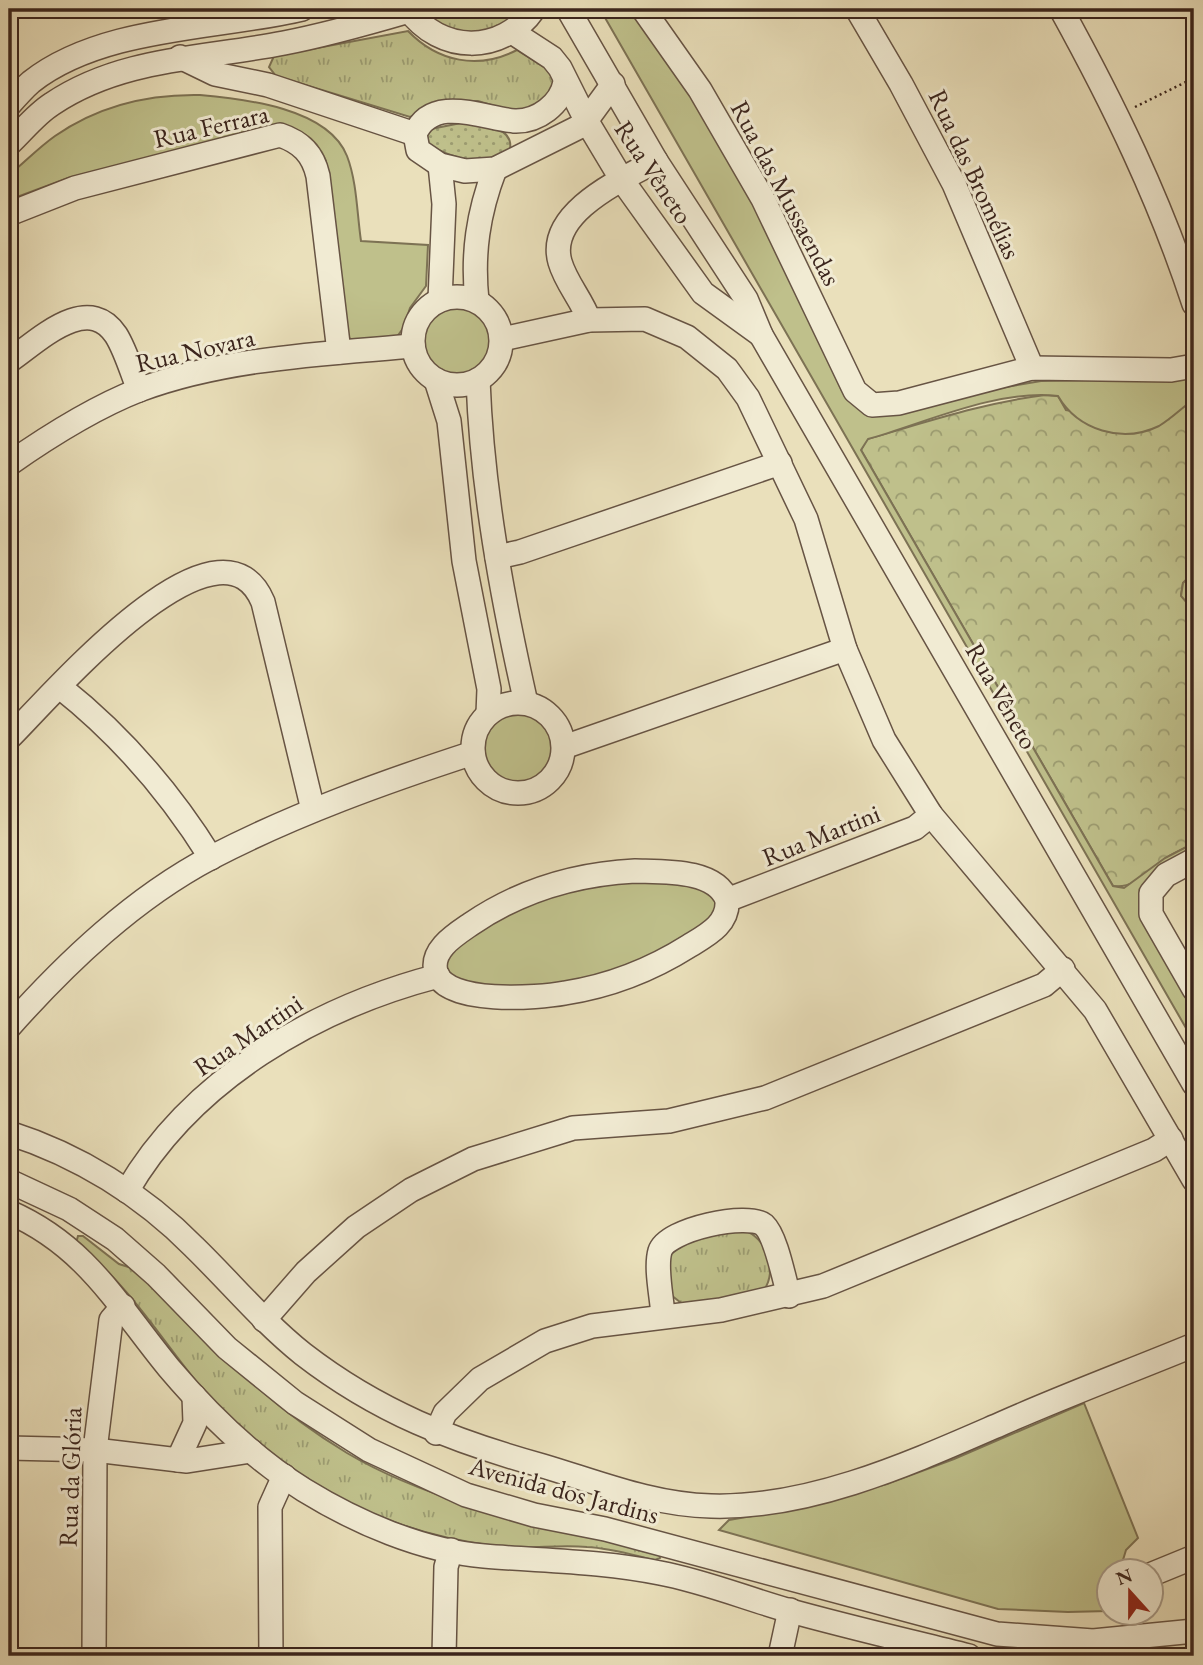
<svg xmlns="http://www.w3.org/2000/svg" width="1203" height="1665" viewBox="0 0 1203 1665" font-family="'EB Garamond',serif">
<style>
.grass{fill:url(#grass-tufts);stroke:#7d7254;stroke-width:2}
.forest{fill:url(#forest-crowns);stroke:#7d7254;stroke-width:2}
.park{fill:#bfc08b;stroke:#7d7254;stroke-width:2}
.garden{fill:url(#garden-dots);stroke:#7d7254;stroke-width:2}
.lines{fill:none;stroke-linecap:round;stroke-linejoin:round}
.minor-casing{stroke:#675444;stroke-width:26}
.path{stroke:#3b251d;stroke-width:2.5;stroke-dasharray:2 3.5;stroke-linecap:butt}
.minor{stroke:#f1ebd3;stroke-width:23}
.labels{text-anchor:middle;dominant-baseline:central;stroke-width:6;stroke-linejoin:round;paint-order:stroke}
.street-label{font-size:26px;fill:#3b251d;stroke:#f1ebd3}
</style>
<defs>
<pattern id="grass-tufts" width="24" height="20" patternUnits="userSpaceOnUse" patternTransform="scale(1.75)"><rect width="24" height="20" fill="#bfc08b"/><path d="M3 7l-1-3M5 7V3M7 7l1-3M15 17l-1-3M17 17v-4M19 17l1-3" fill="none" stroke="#9c9c71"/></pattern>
<pattern id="forest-crowns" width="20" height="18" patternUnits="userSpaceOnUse" patternTransform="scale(1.75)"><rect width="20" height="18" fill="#bfc08b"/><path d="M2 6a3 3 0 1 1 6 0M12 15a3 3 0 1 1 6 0" fill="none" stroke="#9c9c71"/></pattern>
<pattern id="garden-dots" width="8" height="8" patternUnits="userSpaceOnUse" patternTransform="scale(1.75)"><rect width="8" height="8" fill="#bfc08b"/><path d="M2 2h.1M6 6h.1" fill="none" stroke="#9c9c71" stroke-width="1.8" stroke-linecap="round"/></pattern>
</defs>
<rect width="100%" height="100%" fill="#eae0bb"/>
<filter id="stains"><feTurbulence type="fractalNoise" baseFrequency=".00286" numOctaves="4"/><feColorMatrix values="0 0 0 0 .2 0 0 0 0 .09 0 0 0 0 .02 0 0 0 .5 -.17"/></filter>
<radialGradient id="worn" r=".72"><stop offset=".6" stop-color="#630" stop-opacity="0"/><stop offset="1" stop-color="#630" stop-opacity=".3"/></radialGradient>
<g class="grass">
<path d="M422 9H520C494 43 448 39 422 9Z"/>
<path d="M408 31C438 62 478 70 517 50L555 74 554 102 515 112 478 101 450 102 410 117 276 76 269 67 274 56Z"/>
<path d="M743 1230C767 1237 778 1270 764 1290L685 1306 671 1295C671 1284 666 1267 668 1257 673 1236 726 1233 743 1230Z"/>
<path d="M78 1236H83L119 1264 135 1269C200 1337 266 1404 347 1453 438 1507 557 1528 659 1554L660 1558 655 1560C633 1555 610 1548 587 1547 557 1544 528 1550 497 1546 397 1535 296 1488 225 1415 170 1357 141 1295 76 1243Z"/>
</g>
<path class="forest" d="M1045 395 1058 396 1066 410 1159 425 1194 399V572L1183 583 1181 595 1194 611V843C1184 849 1172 853 1163 860 1147 872 1135 889 1113 886L861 450 867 439C927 422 983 403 1045 395Z"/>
<g class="park">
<path d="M600 9H632L695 99 758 207 842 391 864 411 1041 381 1194 378V399C1183 407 1171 419 1159 426 1122 444 1078 430 1058 396 997 389 925 423 868 439L861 450 1113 886 1124 888 1165 858 1194 843V854L1165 869 1146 923 1194 1008V1042Z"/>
<path d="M200 95C245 99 328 108 347 156 357 182 357 214 361 241L428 245 426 286 410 308 404 327 396 338 351 340 348 336 326 161C315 134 297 127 270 127L68 178 9 200V175C24 163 38 148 55 136 98 106 148 94 200 95Z"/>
<circle cx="457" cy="341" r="35"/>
<path d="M1194 572V611L1181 596 1183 583Z"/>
<circle cx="518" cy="748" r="36"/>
<path d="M612 880 682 883 714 893 719 911 674 946 586 981 511 988 454 982 443 962 448 953 517 906Z"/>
<path d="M1084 1403 1138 1538 1126 1550 1120 1570H1108V1611L1068 1612 998 1609 719 1530 729 1520 770 1513 887 1484 954 1459Z"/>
</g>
<path class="garden" d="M461 123C478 125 514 125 510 149 487 170 451 158 428 144L427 136 431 129Z"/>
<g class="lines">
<defs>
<g id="minor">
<path d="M408 9C440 54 502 55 534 9"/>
<path d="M568 9 656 161 746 299 761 335 1194 1084"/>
<path d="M643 9 700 90 763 199 855 391 872 405 899 403 1032 368 1171 370 1194 366"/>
<path d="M857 9 901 84 954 184 1032 368"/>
<path d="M1061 9C1114 105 1160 200 1194 304"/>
<path d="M512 32 552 58 560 68 586 120 622 180 703 293 761 335"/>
<path d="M180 57 215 74 268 85 415 134"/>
<path d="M565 82C561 104 538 122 514 121 483 118 432 94 415 134L418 150 440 165 465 171 495 169 583 125 613 84"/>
<path d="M9 105C16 97 23 89 31 82 102 26 218 29 302 9"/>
<path d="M9 144C23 131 36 114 52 104 122 57 204 59 284 43 326 35 368 23 409 11"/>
<path d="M440 165 444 204 440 300"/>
<path d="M9 214 75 188 280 135C301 142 313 154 318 176L339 352"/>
<circle cx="457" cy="341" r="44"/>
<path d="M477 301C472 254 478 213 495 169"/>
<path d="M589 320C582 300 566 283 560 262 546 213 621 180 656 161"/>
<path d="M502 339 589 320 645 319 687 337 727 369 748 398 806 519 845 649 884 740 931 815 1095 1010 1194 1180"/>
<path d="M9 361C36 343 87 291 116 335 126 351 132 373 139 390"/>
<path d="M436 380 449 421 464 561 489 689 488 714"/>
<path d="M478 380C482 489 502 597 526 703"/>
<path d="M9 464C49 436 93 408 139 390 224 358 323 354 413 346"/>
<path d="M497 557 520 552 780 463"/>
<path d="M60 687C122 736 170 792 211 858"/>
<circle cx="518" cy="748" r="45"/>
<path d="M9 738C45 703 219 497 263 602L313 810"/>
<path d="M564 747 845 649"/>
<path d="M1194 860 1166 875 1151 893V914L1194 989"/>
<path d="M635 871C663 872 716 869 727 900 729 924 707 935 689 946 651 970 610 986 565 993 538 998 446 1005 436 972 430 950 455 935 471 924 521 890 575 874 635 871Z"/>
<path d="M727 900 915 828 931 815"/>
<path d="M9 1027C67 962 134 898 212 857 295 814 384 782 473 753"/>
<path d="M9 1133C78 1155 143 1195 194 1247 231 1283 263 1322 303 1354 378 1412 453 1441 543 1466 597 1482 653 1505 711 1506 811 1509 913 1462 1003 1423 1066 1395 1131 1371 1194 1345"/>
<path d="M9 1181 69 1209 115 1239 156 1275 227 1348 295 1403 369 1450 466 1495 534 1515 605 1529 997 1634 1093 1641 1194 1631"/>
<path d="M127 1191C192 1079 315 1008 438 976"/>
<path d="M9 1212C87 1246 118 1306 169 1368 208 1414 253 1458 304 1490 356 1522 422 1551 484 1556 543 1561 601 1561 660 1573 703 1581 745 1598 787 1610 848 1627 909 1641 969 1656"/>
<path d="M663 1316C662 1297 655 1268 660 1251 667 1229 748 1212 764 1225 776 1236 784 1279 789 1296"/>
<path d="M264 1320 306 1272 356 1227 411 1190 473 1159 573 1128 669 1121 765 1098 1044 985 1063 969"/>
<path d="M436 1433 445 1413 480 1379 545 1341 592 1326 721 1310 823 1286 1154 1150 1171 1139"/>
<path d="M9 1448 95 1450 187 1461 251 1451"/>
<path d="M178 1460 195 1423 194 1396"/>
<path d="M1150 1575 1194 1557"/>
<path d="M94 1656 95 1450 111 1320 123 1306"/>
<path d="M271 1656 270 1507 284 1476"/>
<path d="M444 1656 446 1567 451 1550"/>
<path d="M780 1656 790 1610"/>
</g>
</defs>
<use href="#minor" class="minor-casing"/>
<path class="path" d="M1135 107 1194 78"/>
<use href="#minor" class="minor"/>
</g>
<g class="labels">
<g class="street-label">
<text transform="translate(211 126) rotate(-13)">Rua Ferrara</text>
<text transform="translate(654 172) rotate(56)">Rua Vêneto</text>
<text transform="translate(975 174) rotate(65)">Rua das Bromélias</text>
<text transform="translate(786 193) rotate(62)">Rua das Mussaendas</text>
<text transform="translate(195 350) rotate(-13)">Rua Novara</text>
<text transform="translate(1002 696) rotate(60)">Rua Vêneto</text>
<text transform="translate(821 835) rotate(-22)">Rua Martini</text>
<text transform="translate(248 1035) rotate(-34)">Rua Martini</text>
<text transform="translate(70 1477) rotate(-88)">Rua da Glória</text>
<text transform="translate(564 1490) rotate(15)">Avenida dos Jardins</text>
</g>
</g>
<rect width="1203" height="1665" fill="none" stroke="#eae0bb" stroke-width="35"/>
<rect x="10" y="10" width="1182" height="1644" fill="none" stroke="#3b251d" stroke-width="3.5"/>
<rect x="18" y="18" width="1168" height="1630" fill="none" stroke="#3b251d" stroke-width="2"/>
<g transform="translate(1130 1592) rotate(339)"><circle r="33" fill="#f1ebd3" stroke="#a89c8a" stroke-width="2"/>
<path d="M0-5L12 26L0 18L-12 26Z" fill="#8f2418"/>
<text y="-10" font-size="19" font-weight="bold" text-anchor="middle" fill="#3b251d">N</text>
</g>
<rect width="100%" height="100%" filter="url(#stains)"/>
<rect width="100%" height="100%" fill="url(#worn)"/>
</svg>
